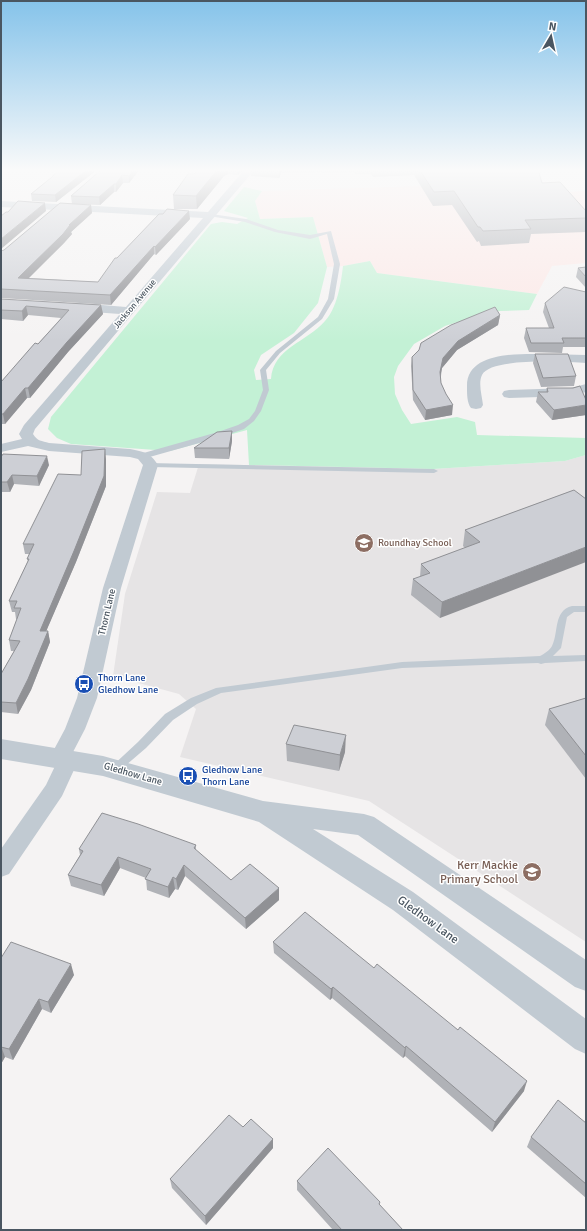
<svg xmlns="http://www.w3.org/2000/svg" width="587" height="1231" viewBox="0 0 587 1231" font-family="Signika,sans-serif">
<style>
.education{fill:#e6e4e5}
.medical{fill:#fce8e6}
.green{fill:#c3f1d5}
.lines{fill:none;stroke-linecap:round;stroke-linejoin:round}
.service{fill:#c1cad2;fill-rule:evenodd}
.minor{fill:#c1cad2;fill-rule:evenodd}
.tertiary{fill:#c1cad2;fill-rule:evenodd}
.wall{fill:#b0b2b7}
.shaded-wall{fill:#909195}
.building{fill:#cdcfd5;stroke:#909195}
.labels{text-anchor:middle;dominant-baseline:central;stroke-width:3;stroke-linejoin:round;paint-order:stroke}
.far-street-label{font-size:9px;fill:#4a5661;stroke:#fff}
.education-label{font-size:10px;fill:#785e54;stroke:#fff;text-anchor:start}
.street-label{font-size:10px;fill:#4a5661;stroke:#fff}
.transit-label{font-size:10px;fill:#164399;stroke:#fff;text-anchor:start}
.near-education-label{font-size:12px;fill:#785e54;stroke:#fff;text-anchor:end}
.near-street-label{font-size:12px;fill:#4a5661;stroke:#fff}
</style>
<rect width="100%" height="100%" fill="#f5f3f3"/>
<path class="education" d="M586 455V942L369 801 180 757 196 709 179 694 113 676 125 594 157 492 190 493 199 464 433 469 565 461Z"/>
<path class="medical" d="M547 182 554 193 586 191V263L552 266 537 294 377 273 370 261 343 266 327 267 313 217 260 219 255 201 262 191Z"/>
<path class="green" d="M244 187 262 191 255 201 260 219 313 217 327 267 318 303 294 333 261 355 254 370 256 380 271 379C273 348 307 342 325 321 337 308 341 284 343 266L370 261 377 273 537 294 529 310 500 311 470 318 445 326 414 344 398 366 394 377 395 394 402 410 411 424 457 417 475 422 477 435 586 438V455L565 461 433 469 249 465 247 430 170 451 71 444 57 438 48 429 51 417 211 224 222 222 237 224 248 218 224 211Z"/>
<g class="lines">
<g class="service">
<path d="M211 214 246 219 278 230 310 235 331 231 340 264 334 299 322 319 280 353 266 370 269 390 261 411 254 421 244 429 224 436 146 458H140V454L218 432 238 425 249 419 255 411 263 390 260 370 276 351 318 317 328 299 334 264 327 234 310 239 275 232 245 222 209 216V214Z"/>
<path d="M148 463 434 469 438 471 434 473 151 467 147 465Z"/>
<path d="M572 606H586V612H574L567 617 561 648 553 656 586 655V661L545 663 541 664 538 663 402 668 221 693 197 704 173 720 146 748 118 772 114 773 110 772 109 769 138 742 165 714 191 698 216 688 402 662 540 656C544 654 550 650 552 646 559 632 553 611 572 606Z"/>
</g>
<g class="minor">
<path d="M245 169H255L35 429 33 434C37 441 42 441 49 443L130 449C144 452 150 452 158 465L121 588 97 698 85 729 73 752 76 753 79 759 62 796 9 874 1 877V849L46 785 56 764 53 763 50 757 65 729 77 698 103 588 143 465 138 459 130 457 49 451 28 446 1 452V444L22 439 19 434 24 425 120 314 78 311 74 310 72 307 74 304 78 303 126 307 203 218 1 207V201L208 212Z"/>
<path d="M545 354 586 355V363C567 362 490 357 482 375 478 383 482 396 483 405L481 408 476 409 471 408C467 403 467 394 467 387 466 351 520 354 545 354Z"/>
<path d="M586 384V392L571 396 509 398 504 397 502 394 504 391 509 390 571 388Z"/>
</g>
<path class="tertiary" d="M1 739 103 756 263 801 364 814 374 817 586 960V991L575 987 358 835 313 829 413 892 586 1019V1054L575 1049 393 910 259 822 103 776 1 759Z"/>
</g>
<g class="wall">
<path d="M59 169H98L56 202 32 201 31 194 52 177Z"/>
<path d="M140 169 129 183H123L116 192H114L100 205 72 204 71 196Z"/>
<path d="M199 169H244L238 175 228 174 224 176 197 209H174L173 195Z"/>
<path d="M251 169H538L542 183 586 211V232L531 234 529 243 481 246 479 241 477 242 452 205 433 206 414 175 373 177 371 174H355L354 172 322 173 321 172 281 173 279 178 251 176Z"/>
<path d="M91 205 92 213 71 232 72 234 64 243 28 278 98 282 117 258 190 219 156 255 154 254 111 305 1 298V251L4 250Z"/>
<path d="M586 267V288L576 277 578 268Z"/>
<path d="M586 292V347H563L562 353 529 352 524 338 526 328H549L543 312 545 303Z"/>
<path d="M1 299 101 305 103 314 68 352 30 398H27L5 424H1V382L38 344 61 318 28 315 23 321 1 319Z"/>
<path d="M500 315 498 325 457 350 442 368 441 376V383L452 415 425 420 413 400 411 366 412 357 419 350Z"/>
<path d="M535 354 576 376 574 386 541 387 533 363Z"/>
<path d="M547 388 586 415 552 420 536 402 538 392H546Z"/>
<path d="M232 431V441L229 459 195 458 194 448Z"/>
<path d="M1 457 49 465 39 486 14 484 10 492H1Z"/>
<path d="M106 459V486L76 562 46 631H48L50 642 31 690 18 714 1 712V674L14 651H11L9 640 17 619H16L15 612H12L9 601 28 561 27 559 29 554H25L23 544Z"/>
<path d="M574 490 440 618 411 595 413 579 420 577 421 564 465 548 463 546 465 530Z"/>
<path d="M586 698V779L545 725 549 709Z"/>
<path d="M286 744 345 752 339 771 287 761Z"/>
<path d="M196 845V851L231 880 279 900 246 929 185 876 178 890 175 889 169 898 147 890 146 878 120 868 104 896 71 886 68 875 80 855 79 849Z"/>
<path d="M273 942 524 1091 492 1132 405 1056 403 1058 332 998 330 1000 274 953Z"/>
<path d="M1 958 74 975 51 1013 42 1009 13 1060 5 1057 1 1064Z"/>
<path d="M586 1123V1198L527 1147 531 1137Z"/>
<path d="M243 1127 273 1139V1148L206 1225 172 1188 170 1179Z"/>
<path d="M297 1181 380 1202V1206L403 1230H333L297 1190Z"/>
</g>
<g class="shaded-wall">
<path d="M88 169H98L56 202 55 195Z"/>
<path d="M134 169H140L129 183V176Z"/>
<path d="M218 169H227L228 174 224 176 197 209 196 196Z"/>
<path d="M238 169H244L238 175Z"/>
<path d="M279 169H281V173L279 178Z"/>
<path d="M122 175 123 183 116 192V184Z"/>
<path d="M114 184V192L100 205 99 197Z"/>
<path d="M45 203 46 211 1 249V239Z"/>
<path d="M91 205 92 213 71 232 72 234 64 243 20 287 18 278 69 225Z"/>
<path d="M189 211 190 219 156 255 155 247Z"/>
<path d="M154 246V254L111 305 110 295Z"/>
<path d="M101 305 103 314 68 352 30 398 28 388 67 342Z"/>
<path d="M26 306 28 315 23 321 22 311Z"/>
<path d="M500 315 498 325 457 350 442 368 439 382 440 372 443 358 458 341Z"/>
<path d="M25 388 27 398 5 424 3 414Z"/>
<path d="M453 405 452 415 425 420 426 410Z"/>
<path d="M586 405V415L552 420 554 410Z"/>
<path d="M232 431V441L229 459V448Z"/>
<path d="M105 449 106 459V486L76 562 42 641 40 631Z"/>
<path d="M47 456 49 465 39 486 37 476Z"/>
<path d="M12 475 14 484 10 492 7 482Z"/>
<path d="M586 547V562L440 618 442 602Z"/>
<path d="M48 631 50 642 31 690 18 714 16 703Z"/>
<path d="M346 735 345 752 339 771 340 755Z"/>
<path d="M118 857 120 868 104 896 101 885Z"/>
<path d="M184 865 185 876 178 890 176 879Z"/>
<path d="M173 877 175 889 169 898 168 887Z"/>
<path d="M279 888V900L246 929 245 918Z"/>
<path d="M71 964 74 975 51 1013 48 1002Z"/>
<path d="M333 987 332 998 330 1000 331 989Z"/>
<path d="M39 999 42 1009 13 1060 9 1049Z"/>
<path d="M1 1046 5 1057 1 1064Z"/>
<path d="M406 1046 405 1056 403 1058 405 1048Z"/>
<path d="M527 1081 524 1091 492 1132 495 1122Z"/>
<path d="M273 1139V1148L206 1225 205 1216Z"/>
</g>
<g class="building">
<path d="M59 169H88L55 195 31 194 52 177Z"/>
<path d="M102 169H134L129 176 122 175 116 184H114L99 197 71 196Z"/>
<path d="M199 169H218L196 196 173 195 188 174H194Z"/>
<path d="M419 169H538L542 183 560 182 586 211V218L525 220 531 229 483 231 480 227H478L454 191 434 192Z"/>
<path d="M18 201 45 203 1 239V216L6 212H8Z"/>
<path d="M60 203 91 205 69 225H70L63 234 18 278 98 282 115 258H117L159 214H163L167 209 189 211 155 247 154 246 110 295 1 289V251L4 250Z"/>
<path d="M586 267V277L578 268Z"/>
<path d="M564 287 586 292V338H562L564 343H531L526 328H554L545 303Z"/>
<path d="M1 299 101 305 67 342 28 388H25L3 414H1V382L35 343 38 344 69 310 26 306 22 311 1 310Z"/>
<path d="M495 307 500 315 458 341 443 358 440 372 441 383 446 394 453 405 426 410 413 390 412 357 419 350 421 343 451 325Z"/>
<path d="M535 354H568L576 376 543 378Z"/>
<path d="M580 386 586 400V405L554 410 538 392H548L547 388H573Z"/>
<path d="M232 431 229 448H194L217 432Z"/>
<path d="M105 449 104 476 74 551 40 631H48L28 679 16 703 1 702V674L20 641 9 640 21 608H14L17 601H9L29 559H27L34 544H23L58 474 81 475 82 451Z"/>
<path d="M3 454 47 456 37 476 12 475 7 482H1V457Z"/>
<path d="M574 490 586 499V547L442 602 413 579 430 573 421 564 480 542 465 530Z"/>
<path d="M586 698V756L549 709Z"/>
<path d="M294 725 346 735 340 755 286 744Z"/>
<path d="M102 813 138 824 196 845 194 848 231 880 250 864 279 888 245 918 184 865 176 879 173 877 168 887 145 879 151 869 118 857 101 885 68 875 83 851 79 849Z"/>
<path d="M305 912 374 968 377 964 458 1030 460 1027 527 1081 495 1122 406 1046 405 1048 333 987 331 989 273 942Z"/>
<path d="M11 942 71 964 48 1002 39 999 9 1049 1 1047V958Z"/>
<path d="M558 1100 586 1123V1184L531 1137Z"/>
<path d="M229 1115 243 1127 251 1119 273 1139 205 1216 170 1179Z"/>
<path d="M328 1148 380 1202 379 1204 403 1230H342L297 1181Z"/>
</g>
<linearGradient id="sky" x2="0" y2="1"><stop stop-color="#85c3ea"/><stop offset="0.5" stop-color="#fafafa"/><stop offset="1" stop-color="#fafafa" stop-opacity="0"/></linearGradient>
<rect width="587" height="341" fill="url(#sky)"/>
<defs>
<symbol id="school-disc" viewBox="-11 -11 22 22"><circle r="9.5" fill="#8d6e63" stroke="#fff"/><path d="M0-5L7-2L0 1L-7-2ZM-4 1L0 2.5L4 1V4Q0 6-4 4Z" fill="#fff"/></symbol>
<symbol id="bus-disc" viewBox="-11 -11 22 22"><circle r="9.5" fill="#1a4fb4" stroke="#fff"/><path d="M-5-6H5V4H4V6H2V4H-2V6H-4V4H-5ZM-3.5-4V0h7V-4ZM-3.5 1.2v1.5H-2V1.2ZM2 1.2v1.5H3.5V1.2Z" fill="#fff"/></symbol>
</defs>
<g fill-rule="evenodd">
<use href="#school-disc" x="353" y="532" width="22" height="22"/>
<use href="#bus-disc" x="73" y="673" width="22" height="22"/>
<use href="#bus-disc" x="177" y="765" width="22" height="22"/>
<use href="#school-disc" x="521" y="861" width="22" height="22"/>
</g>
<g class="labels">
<g class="far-street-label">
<text transform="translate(135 304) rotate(-50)">Jackson Avenue</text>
</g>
<g class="education-label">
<text x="378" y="543">Roundhay School</text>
</g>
<g class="street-label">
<text transform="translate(107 612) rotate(-77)">Thorn Lane</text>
<text transform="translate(133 774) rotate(16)">Gledhow Lane</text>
</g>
<g class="transit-label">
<text x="98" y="678">Thorn Lane<tspan x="98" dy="12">Gledhow Lane</tspan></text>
<text x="202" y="770">Gledhow Lane<tspan x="202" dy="12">Thorn Lane</tspan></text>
</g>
<g class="near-education-label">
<text x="518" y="865">Kerr Mackie<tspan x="518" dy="14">Primary School</tspan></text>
</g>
<g class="near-street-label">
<text transform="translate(428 920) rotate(36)">Gledhow Lane</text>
</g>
</g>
<rect width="587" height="1231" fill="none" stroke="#4a5661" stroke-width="4"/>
<g transform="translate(551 36) rotate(9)" stroke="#ffffff" stroke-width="3" paint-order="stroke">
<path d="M0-3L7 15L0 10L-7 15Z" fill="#4a5661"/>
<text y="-6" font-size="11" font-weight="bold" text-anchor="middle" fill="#4a5661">N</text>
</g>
</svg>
